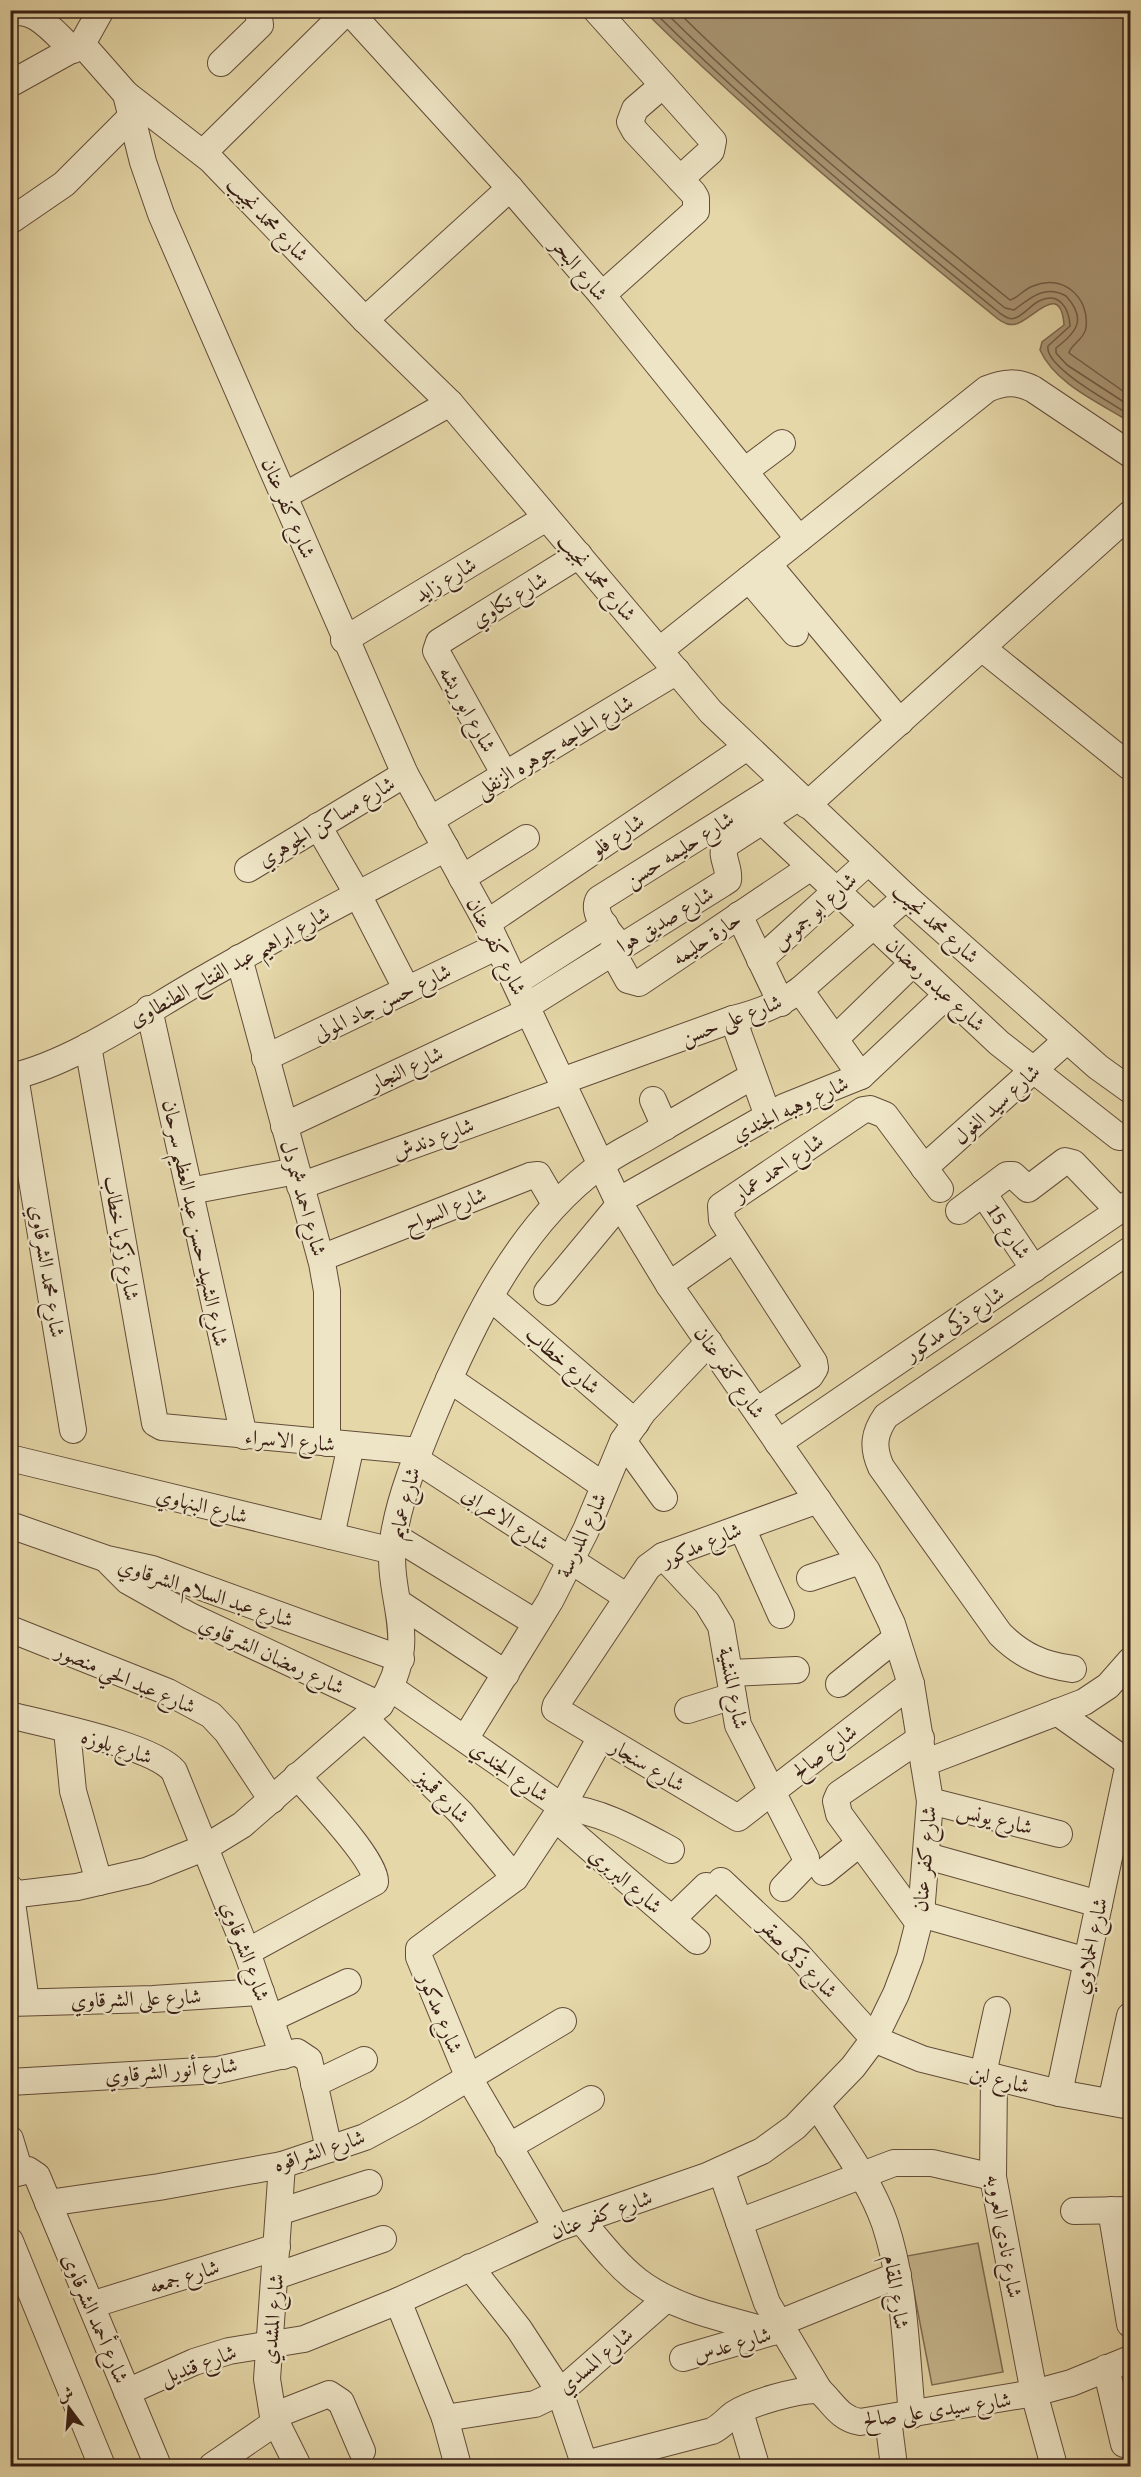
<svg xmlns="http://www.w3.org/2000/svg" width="1141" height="2477" viewBox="0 0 1141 2477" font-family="'Gentium Book Plus',Amiri,serif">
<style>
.green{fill:#c7b78f;stroke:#7f6a52;stroke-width:1.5}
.water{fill:#aa9876;stroke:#7c674f;stroke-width:1.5}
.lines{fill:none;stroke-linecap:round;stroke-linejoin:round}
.shore{stroke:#705a45;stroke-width:1.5}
.minor-casing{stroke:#624c39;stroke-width:28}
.minor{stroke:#eee5c6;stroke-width:26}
.labels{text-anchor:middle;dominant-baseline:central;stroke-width:4.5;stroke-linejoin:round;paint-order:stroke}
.street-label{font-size:21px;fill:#371d14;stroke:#eee5c6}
</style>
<rect width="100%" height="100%" fill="#e5d7a8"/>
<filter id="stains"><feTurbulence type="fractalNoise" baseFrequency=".00333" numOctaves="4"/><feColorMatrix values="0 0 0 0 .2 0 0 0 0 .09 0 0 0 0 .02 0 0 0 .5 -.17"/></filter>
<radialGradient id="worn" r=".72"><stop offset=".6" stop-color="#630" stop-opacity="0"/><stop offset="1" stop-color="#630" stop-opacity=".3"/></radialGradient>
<path class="green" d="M978 2243 1003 2372 932 2385 907 2256Z"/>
<path class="water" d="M644 11H1130V422C1100 403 1055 384 1040 350L1042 342 1064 325C1061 280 1032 320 1016 324 1009 326 1004 323 998 319 876 220 756 121 644 11Z"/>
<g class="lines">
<g class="shore">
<path d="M652 10C762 119 881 217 1001 314 1006 317 1009 320 1015 318 1024 315 1031 305 1039 301 1059 291 1069 308 1070 326L1048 346C1044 367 1113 404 1130 415"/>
<path d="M663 10C771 117 888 213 1005 308L1014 310C1030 298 1045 284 1066 296 1087 319 1077 332 1056 348V353L1067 365 1130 406"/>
<path d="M676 10C781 114 895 207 1010 300 1018 298 1024 289 1033 286 1062 273 1090 297 1086 328 1084 340 1071 344 1069 353L1130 396"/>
</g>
<defs>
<g id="minor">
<path d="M348 10 510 188 602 295 799 539"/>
<path d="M596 10 713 141 711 151 680 179"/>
<path d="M10 14C34 4 57 36 73 50"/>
<path d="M82 44 126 94 211 160 365 320 450 403 711 712 906 897 1098 1067 1130 1090"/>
<path d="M221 63 260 25 258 10"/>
<path d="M10 84 82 44 101 10"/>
<path d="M126 94 143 162 161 214 405 774 487 923 618 1201 669 1285 867 1571 892 1624 911 1684 930 1801 921 1914 910 1957 896 1994 874 2039 853 2067 795 2127 762 2151 707 2176 557 2228 398 2301 304 2339 229 2351 194 2362 127 2392"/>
<path d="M203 153 348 10"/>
<path d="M10 221 64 184 130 118"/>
<path d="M602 295 696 211V198L693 193 635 131 630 122 635 109 663 85"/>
<path d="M365 320 510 188"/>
<path d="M746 470 782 443"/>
<path d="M284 496 450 403"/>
<path d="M768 564 900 722"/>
<path d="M749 579 795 633"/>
<path d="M344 640 546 518"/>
<path d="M982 648 1130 767"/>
<path d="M660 650 987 389C1004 382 1017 381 1033 389L1130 454"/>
<path d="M505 775 436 651 439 642 579 555"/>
<path d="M807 805 1130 514"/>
<path d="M430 820 677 671"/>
<path d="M762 821 999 1043 1119 1137"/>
<path d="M318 826 358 895 407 990"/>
<path d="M248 869 405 774"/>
<path d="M462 878 526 838"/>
<path d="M739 915 781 1003"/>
<path d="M487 923 747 747"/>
<path d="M620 946C612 935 590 914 599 899L784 783"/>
<path d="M612 951 628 980 639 983 811 867"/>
<path d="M239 958 322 1263 327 1291V1443"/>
<path d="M760 960 868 862"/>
<path d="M516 982 605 925"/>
<path d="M800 990 861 1076"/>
<path d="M527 1006 722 884 728 880C730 867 720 857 725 845L799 797"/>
<path d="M149 1009 244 1436"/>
<path d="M733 1019 768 1116"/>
<path d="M835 1039 913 963"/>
<path d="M88 1046 155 1423 162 1427 419 1451"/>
<path d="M265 1058 498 946"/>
<path d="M15 1076 73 1430"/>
<path d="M10 1077C74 1063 148 1010 205 978 284 932 365 891 446 848"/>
<path d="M562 1081 733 1019C758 1013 779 1005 800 990L906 897"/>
<path d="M653 1100 665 1127"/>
<path d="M284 1126 529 1011"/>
<path d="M924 1168 1067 1040"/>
<path d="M300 1186 566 1090"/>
<path d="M190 1191 296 1171"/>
<path d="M983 1193 1034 1269"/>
<path d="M618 1201 784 1107 861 1076 947 995"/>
<path d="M959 1211 1007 1175H1013L1028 1189 1065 1161 1073 1163 1119 1211"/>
<path d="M321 1258 530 1176 538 1175 555 1204"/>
<path d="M669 1285 734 1239"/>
<path d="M547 1292 620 1204"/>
<path d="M490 1297 636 1423"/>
<path d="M449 1379 604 1486"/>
<path d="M757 1411 810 1376 815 1368 814 1362 722 1220 721 1206 863 1110 870 1109 885 1115 940 1189"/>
<path d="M623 1441 664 1498"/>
<path d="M778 1443 1130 1203"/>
<path d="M10 1458 393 1551"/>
<path d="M415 1459 627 1597"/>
<path d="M818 1500 663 1556 648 1567 556 1705 555 1709 738 1818 911 1684"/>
<path d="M10 1525 107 1559 152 1569 401 1659"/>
<path d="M742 1528 781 1615"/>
<path d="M331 1536 351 1445"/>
<path d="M394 1536 536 1623"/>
<path d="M663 1556 707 1603 721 1626 738 1725 806 1858 805 1865 783 1888"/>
<path d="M109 1562 128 1581 190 1616 380 1705"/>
<path d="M810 1578 860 1561"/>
<path d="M399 1603 506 1674"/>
<path d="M10 1629 168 1692 211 1715 227 1732 272 1800"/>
<path d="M1073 1669C1043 1665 1022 1656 1000 1634L881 1467C872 1447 874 1433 886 1416L1130 1250"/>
<path d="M730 1673 796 1670"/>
<path d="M839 1684 896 1638"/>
<path d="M391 1688 562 1807C602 1811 636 1831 671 1850"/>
<path d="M688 1710 733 1696"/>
<path d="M1057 1712 1130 1764"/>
<path d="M10 1715C47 1725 152 1745 174 1771L247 1952 283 2056"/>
<path d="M365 1719 461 1813 515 1878"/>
<path d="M67 1730 73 1791 99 1882"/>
<path d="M465 1739 550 1601 586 1530 623 1441 643 1412 709 1342"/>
<path d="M924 1763 1084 1702 1108 1686 1130 1661"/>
<path d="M930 1801 1059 1834"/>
<path d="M555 1818 697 1941"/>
<path d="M927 1856 1099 1904"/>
<path d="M824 1872 860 1843"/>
<path d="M721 1881 793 1949 874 2039 922 2059 1059 2093 1130 2106"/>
<path d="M10 1888 26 2002"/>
<path d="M10 1895 77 1887 146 1871 206 1847 242 1825 380 1705C425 1634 383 1602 394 1534 401 1493 418 1453 434 1414 472 1324 519 1224 601 1165 616 1153 635 1145 651 1135 685 1115 719 1095 753 1076"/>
<path d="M921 1914 1087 1961"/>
<path d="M672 1919 706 1886"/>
<path d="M918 1922 839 1814 836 1801 839 1794 921 1738"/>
<path d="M247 1952 375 1882C377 1861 313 1794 297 1776"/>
<path d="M10 2003 153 1999 261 1992"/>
<path d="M270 2019 348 1982"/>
<path d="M983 2074 997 2010"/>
<path d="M994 2077 993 2177 1034 2393 1054 2466"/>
<path d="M10 2082 218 2070 297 2052 309 2060 329 2149"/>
<path d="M314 2084 364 2060"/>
<path d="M1059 2093 1129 1763"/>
<path d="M1111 2102 1130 2016"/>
<path d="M817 2105C840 2142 870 2181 885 2224 905 2285 906 2351 912 2415"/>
<path d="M10 2139 20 2172"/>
<path d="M508 2147 591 2099"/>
<path d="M282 2165 267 2379 273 2416 298 2466"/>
<path d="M721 2170 767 2303 819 2390"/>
<path d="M10 2175 28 2170 37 2176 158 2466"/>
<path d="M48 2203 159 2187 282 2165 365 2137 413 2111 563 2021"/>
<path d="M1111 2210 1130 2324"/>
<path d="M1074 2211 1130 2210"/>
<path d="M279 2212 369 2183"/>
<path d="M581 2220C599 2241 616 2264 638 2281 676 2310 727 2319 772 2332"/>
<path d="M739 2222 894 2163H932L993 2177"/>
<path d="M557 2228 469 2078 419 1957V1949L515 1878 562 1807 601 1737"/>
<path d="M10 2241 102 2466"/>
<path d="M470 2267 519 2329 560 2392 585 2466"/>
<path d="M276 2276 383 2239"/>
<path d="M398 2301 445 2418 458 2466"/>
<path d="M91 2305 277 2247"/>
<path d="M777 2324 898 2275"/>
<path d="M683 2358 772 2332"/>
<path d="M1106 2368 1124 2444"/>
<path d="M740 2412 755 2462 753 2466"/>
<path d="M273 2416 329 2394 341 2402 362 2451"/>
<path d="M445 2418 535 2404 560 2392 666 2299"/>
<path d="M888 2419 894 2466"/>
<path d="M585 2464 712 2431C721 2427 726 2420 734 2414 750 2403 799 2389 819 2390 833 2403 840 2419 860 2422L1034 2393 1071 2383 1130 2359"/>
<path d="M212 2466 276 2422"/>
</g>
</defs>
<use href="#minor" class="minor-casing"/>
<use href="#minor" class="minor"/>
</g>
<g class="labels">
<g class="street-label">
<text transform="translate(268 219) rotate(46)">شارع محمد نجيب</text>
<text transform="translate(580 269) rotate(50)">شارع البحر</text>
<text transform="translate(289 508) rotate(67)">شارع كفر عنان</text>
<text transform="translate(597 577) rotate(49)">شارع محمد نجيب</text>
<text transform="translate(445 579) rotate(-31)">شارع زايد</text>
<text transform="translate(509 599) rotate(-32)">شارع تكاوي</text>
<text transform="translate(468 709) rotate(61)">شارع ابو ريشه</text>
<text transform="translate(554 746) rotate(-31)">شارع الحاجه جوهره الزنفلى</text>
<text transform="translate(326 821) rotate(-31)">شارع مساكن الجوهري</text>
<text transform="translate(617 835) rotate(-34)">شارع فلو</text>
<text transform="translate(679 849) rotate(-32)">شارع حليمه حسن</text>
<text transform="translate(814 911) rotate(-42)">شارع ابو جموس</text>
<text transform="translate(665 919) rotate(-31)">شارع صديق هوا</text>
<text transform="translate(936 923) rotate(42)">شارع محمد نجيب</text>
<text transform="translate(706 938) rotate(-34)">حارة حليمه</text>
<text transform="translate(497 946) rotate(63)">شارع كفر عنان</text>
<text transform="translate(229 966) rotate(-29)">شارع ابراهيم عبد الفتاح الطنطاوى</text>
<text transform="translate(936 984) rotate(43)">شارع عبده رمضان</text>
<text transform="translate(382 1002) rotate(-26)">شارع حسن جاد المولى</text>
<text transform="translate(731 1019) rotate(-21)">شارع على حسن</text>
<text transform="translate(406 1068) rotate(-25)">شارع النجار</text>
<text transform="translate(996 1104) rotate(-42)">شارع سيد الغول</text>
<text transform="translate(790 1108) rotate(-25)">شارع وهبه الجندي</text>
<text transform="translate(433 1138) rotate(-20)">شارع دندش</text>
<text transform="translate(778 1167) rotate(-34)">شارع احمد عمار</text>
<text transform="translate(304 1198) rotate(74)">شارع احمد شمردل</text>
<text transform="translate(445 1209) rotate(-22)">شارع السواح</text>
<text transform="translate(196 1223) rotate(78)">شارع الشهيد حسن عبد العظيم سرحان</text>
<text transform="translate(1009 1231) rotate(56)">شارع 15</text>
<text transform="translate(122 1238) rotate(80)">شارع زكريا خطاب</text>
<text transform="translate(48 1271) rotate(81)">شارع محمد الشرقاوي</text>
<text transform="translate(954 1323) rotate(-34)">شارع ذكى مدكور</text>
<text transform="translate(563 1360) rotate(41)">شارع خطاب</text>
<text transform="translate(730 1372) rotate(55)">شارع كفر عنان</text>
<text transform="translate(290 1440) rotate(5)">شارع الاسراء</text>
<text transform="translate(404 1503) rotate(-76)">شارع عمايم</text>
<text transform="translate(202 1505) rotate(14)">شارع البنهاوي</text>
<text transform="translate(506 1518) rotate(33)">شارع الاعرابى</text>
<text transform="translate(581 1535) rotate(-65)">شارع المدرسة</text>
<text transform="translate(701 1544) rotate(-22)">شارع مدكور</text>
<text transform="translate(206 1592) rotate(18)">شارع عبد السلام الشرقاوي</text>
<text transform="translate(272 1655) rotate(25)">شارع رمضان الشرقاوي</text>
<text transform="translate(126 1678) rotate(23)">شارع عبد الحي منصور</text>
<text transform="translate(734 1688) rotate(79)">شارع المنشية</text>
<text transform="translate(117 1746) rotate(18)">شارع بلوزه</text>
<text transform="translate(824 1751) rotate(-37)">شارع صالح</text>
<text transform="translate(648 1765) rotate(31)">شارع سنجار</text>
<text transform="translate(510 1771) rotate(35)">شارع الجندي</text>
<text transform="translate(443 1796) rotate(45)">شارع قمبيز</text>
<text transform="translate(995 1818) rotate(14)">شارع يونس</text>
<text transform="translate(924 1859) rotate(-85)">شارع كفر عنان</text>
<text transform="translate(626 1880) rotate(41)">شارع البربري</text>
<text transform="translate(1090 1946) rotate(-78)">شارع الحملاوي</text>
<text transform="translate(246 1951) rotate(70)">شارع الشرقاوي</text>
<text transform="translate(799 1958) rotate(46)">شارع ذكى صقر</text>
<text transform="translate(136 1998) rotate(-2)">شارع على الشرقاوي</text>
<text transform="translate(441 2013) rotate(68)">شارع مدكور</text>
<text transform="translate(171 2070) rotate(-5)">شارع أنور الشرقاوي</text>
<text transform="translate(1000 2079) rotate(14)">شارع لبن</text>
<text transform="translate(319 2150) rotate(-18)">شارع الشراقوه</text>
<text transform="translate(601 2214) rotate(-20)">شارع كفر عنان</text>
<text transform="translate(1005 2236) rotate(80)">شارع نادى العروبه</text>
<text transform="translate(184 2276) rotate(-17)">شارع جمعه</text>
<text transform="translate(897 2292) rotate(81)">شارع المقام</text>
<text transform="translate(96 2318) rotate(67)">شارع أحمد الشرقاوى</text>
<text transform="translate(272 2319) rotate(-85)">شارع المشدي</text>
<text transform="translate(732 2344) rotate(-16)">شارع عدس</text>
<text transform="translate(595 2360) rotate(-40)">شارع المسدي</text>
<text transform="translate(198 2364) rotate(-20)">شارع قنديل</text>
<text transform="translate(937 2409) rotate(-8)">شارع سيدى على صالح</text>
</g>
</g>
<rect width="1141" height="2477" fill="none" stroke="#e5d7a8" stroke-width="36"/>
<rect x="12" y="12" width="1117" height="2453" fill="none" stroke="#371d14" stroke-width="3"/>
<rect x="18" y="18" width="1105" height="2441" fill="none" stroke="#371d14" stroke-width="1.5"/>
<g transform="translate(69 2408) rotate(344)" stroke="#eee5c6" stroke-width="4.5" paint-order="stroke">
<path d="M0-4.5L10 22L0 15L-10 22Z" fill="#371d14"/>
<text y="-9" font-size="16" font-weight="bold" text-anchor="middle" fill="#371d14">ش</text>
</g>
<rect width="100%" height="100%" filter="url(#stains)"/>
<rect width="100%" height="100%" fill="url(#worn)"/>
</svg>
